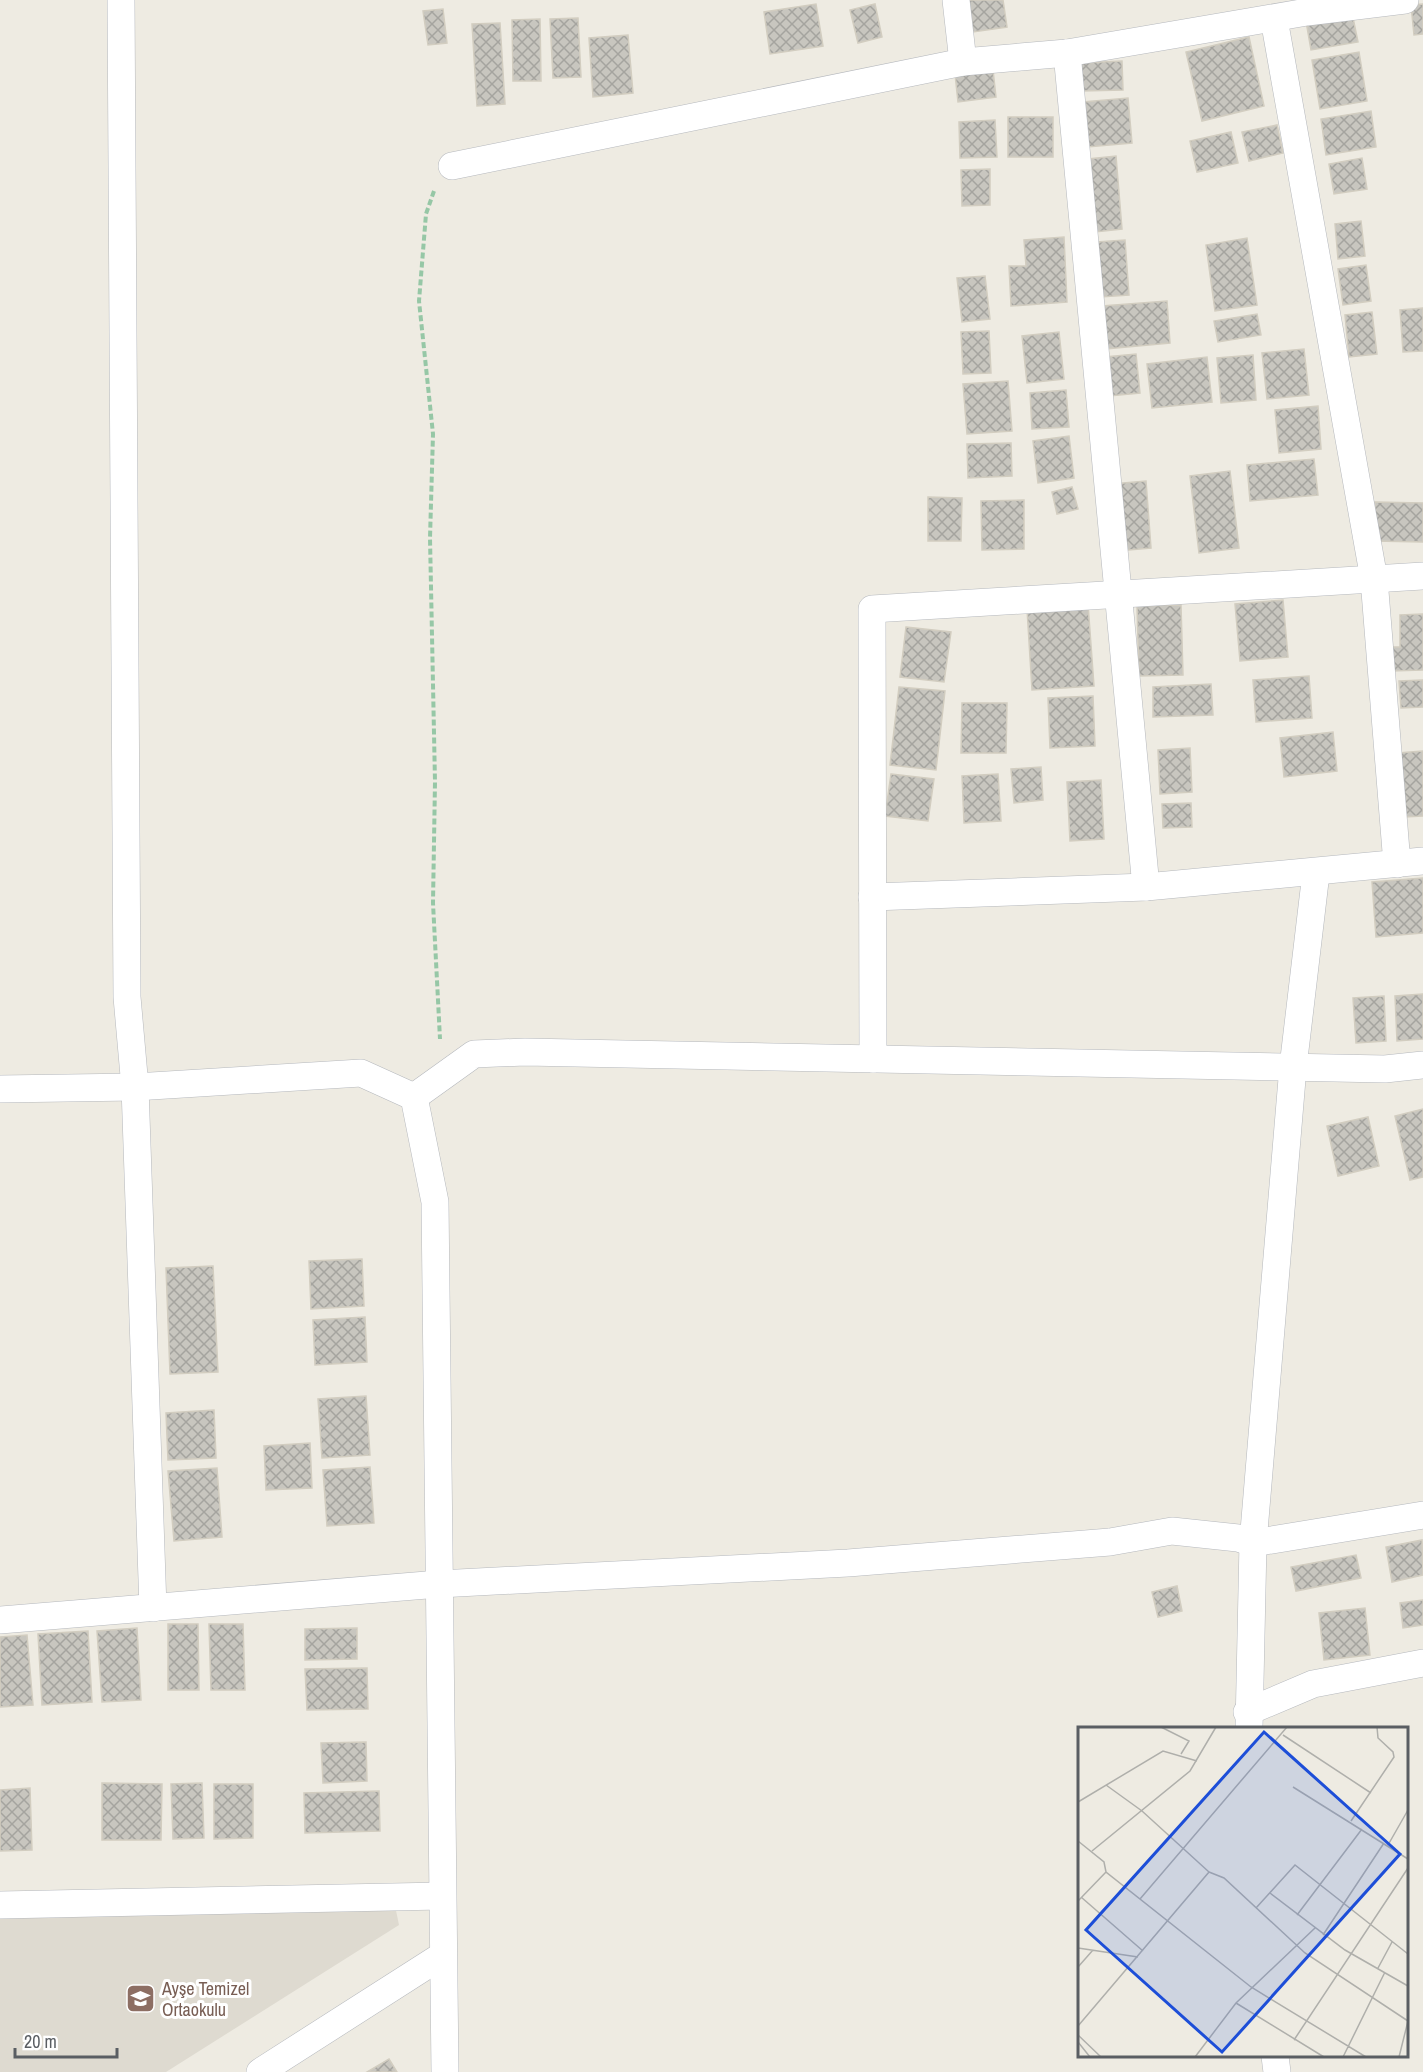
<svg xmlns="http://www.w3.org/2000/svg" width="1423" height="2072" viewBox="0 0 1423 2072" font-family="'Archivo Narrow',sans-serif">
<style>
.education{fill:#dedad0}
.building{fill:url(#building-cross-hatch);stroke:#d2cdc0;stroke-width:1.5}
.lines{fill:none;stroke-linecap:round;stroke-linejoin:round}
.minor-casing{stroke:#b5b8bd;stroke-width:28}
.path{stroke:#96c7a6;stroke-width:4;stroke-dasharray:6 3;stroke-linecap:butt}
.minor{stroke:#fff;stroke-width:27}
.labels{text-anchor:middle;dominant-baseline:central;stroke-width:6;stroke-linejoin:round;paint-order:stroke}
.education-label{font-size:18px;fill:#785e54;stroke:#fff;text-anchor:start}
.inset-road{fill:none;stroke:#afafab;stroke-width:1.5}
.view{fill:#1d4ed8;fill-opacity:0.15;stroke:#1d4ed8;stroke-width:3}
.inset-edge{fill:none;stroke:#5a5e63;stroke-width:3}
</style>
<defs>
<pattern id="building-cross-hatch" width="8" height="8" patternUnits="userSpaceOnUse" patternTransform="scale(1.5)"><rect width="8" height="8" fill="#c8c6bf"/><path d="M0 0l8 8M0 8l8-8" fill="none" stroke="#a5a49f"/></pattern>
</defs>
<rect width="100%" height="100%" fill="#eeebe2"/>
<path class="education" d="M393 1896 399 1925 166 2072H0V1916Z"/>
<g class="building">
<path d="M969 0H1003L1007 27 973 32Z"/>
<path d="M816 4 823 46 770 54 764 12Z"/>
<path d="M875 4 882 37 858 43 850 10Z"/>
<path d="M1423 4V34L1414 35 1411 5Z"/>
<path d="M443 9 447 43 428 45 423 11Z"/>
<path d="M1352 13 1358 42 1311 50 1306 21Z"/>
<path d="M578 18 581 77 553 78 550 19Z"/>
<path d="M540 19 541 81H513L512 20Z"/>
<path d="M500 23 505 104 477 106 472 24Z"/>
<path d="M628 35 633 93 593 97 589 38Z"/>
<path d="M1249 37 1264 106 1202 121 1186 52Z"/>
<path d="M1359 52 1367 101 1320 109 1312 60Z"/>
<path d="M1122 61 1123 90 1082 91 1081 63Z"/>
<path d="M993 70 996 97 958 102 955 74Z"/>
<path d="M1128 98 1132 143 1087 147 1083 102Z"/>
<path d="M1371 111 1376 147 1326 155 1321 119Z"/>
<rect x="1008" y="117" width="45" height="40"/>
<path d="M995 120 997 157 960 158 959 122Z"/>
<path d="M1277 125 1283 153 1249 161 1242 132Z"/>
<path d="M1231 132 1238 163 1197 172 1190 141Z"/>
<path d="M1116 156 1122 229 1095 232 1088 159Z"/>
<path d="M1362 158 1367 189 1334 194 1329 164Z"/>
<path d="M990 169V205L962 206 961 170Z"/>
<path d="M1361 221 1365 256 1338 259 1335 224Z"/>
<path d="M1064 237 1067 302 1011 306 1009 266H1026L1024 240Z"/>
<path d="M1247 238 1257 305 1215 311 1206 245Z"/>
<path d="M1125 240 1129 295 1100 297 1097 242Z"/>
<path d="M1366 265 1371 301 1343 305 1338 269Z"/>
<path d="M985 276 990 319 962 322 957 278Z"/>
<path d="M1167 301 1170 343 1106 349 1102 306Z"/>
<path d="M1423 308V351L1403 352 1400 310Z"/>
<path d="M1372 312 1377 354 1349 357 1345 315Z"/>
<path d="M1257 314 1261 335 1218 342 1214 321Z"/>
<path d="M989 331 991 373 963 374 961 332Z"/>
<path d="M1059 332 1064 379 1027 383 1022 336Z"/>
<path d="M1304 349 1309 395 1267 399 1262 353Z"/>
<path d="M1136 354 1140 393 1109 396 1105 357Z"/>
<path d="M1253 355 1256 400 1221 403 1217 358Z"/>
<path d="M1207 357 1212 402 1152 408 1147 364Z"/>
<path d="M1008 381 1012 431 967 434 963 384Z"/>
<path d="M1066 390 1069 427 1032 429 1030 393Z"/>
<path d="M1318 406 1321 449 1279 453 1275 410Z"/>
<path d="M1069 436 1074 478 1038 483 1033 441Z"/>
<path d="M1011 443 1012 476 968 478 967 444Z"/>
<path d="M1314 459 1318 495 1250 501 1247 465Z"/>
<path d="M1230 471 1239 548 1199 553 1190 476Z"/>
<path d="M1146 481 1151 548 1117 551 1112 484Z"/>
<path d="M1072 487 1078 509 1057 514 1052 492Z"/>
<path d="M928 497 962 498 961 541H928Z"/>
<path d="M1024 500V549L982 550 981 501Z"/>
<path d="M1375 502 1423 503V542L1374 541Z"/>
<path d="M1283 600 1288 657 1240 661 1235 604Z"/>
<path d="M1088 604 1094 686 1032 690 1027 609Z"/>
<path d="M1181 605 1183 675 1139 676 1137 606Z"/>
<path d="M1423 614V670L1391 671 1390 647H1400V615Z"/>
<path d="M906 627 951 632 944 682 900 677Z"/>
<path d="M1309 676 1312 718 1256 722 1253 680Z"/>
<path d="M1423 680V707L1401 708 1399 681Z"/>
<path d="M1211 684 1213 715 1153 717V687Z"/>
<path d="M899 687 945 691 936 770 890 765Z"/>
<path d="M1093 696 1095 746 1050 748 1048 698Z"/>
<path d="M962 703H1007L1006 753H961Z"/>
<path d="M1333 732 1337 771 1284 777 1280 738Z"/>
<path d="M1190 748 1192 792 1160 794 1158 750Z"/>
<path d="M1423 751V816L1404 817 1398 753Z"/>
<path d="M1041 767 1043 800 1014 803 1011 769Z"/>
<path d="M891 774 934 779 928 821 885 816Z"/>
<path d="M998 774 1001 821 964 823 962 776Z"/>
<path d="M1101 780 1104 839 1070 841 1067 782Z"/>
<path d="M1191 803 1192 827 1163 828 1162 804Z"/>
<path d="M1423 878V933L1376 937 1372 882Z"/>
<path d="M1423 994V1039L1397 1041 1395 996Z"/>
<path d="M1384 996 1386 1041 1356 1043 1353 998Z"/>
<path d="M1423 1109V1177L1410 1180 1395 1116Z"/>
<path d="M1368 1117 1379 1166 1338 1176 1327 1126Z"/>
<path d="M362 1259 364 1306 311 1309 309 1261Z"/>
<path d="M213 1266 218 1372 170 1374 166 1268Z"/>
<path d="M365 1317 367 1362 315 1365 313 1320Z"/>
<path d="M366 1396 370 1455 322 1458 318 1399Z"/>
<path d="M214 1410 216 1458 168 1460 166 1413Z"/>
<path d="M310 1443 312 1488 266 1490 264 1446Z"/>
<path d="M370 1467 374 1523 327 1526 323 1470Z"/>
<path d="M217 1468 222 1537 174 1541 168 1471Z"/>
<path d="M1422 1540 1423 1575 1392 1582 1386 1547Z"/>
<path d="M1356 1555 1361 1578 1296 1591 1291 1567Z"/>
<path d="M1177 1586 1182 1611 1158 1617 1152 1592Z"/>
<path d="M1423 1600V1625L1403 1628 1400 1603Z"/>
<path d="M1365 1608 1370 1655 1324 1660 1319 1613Z"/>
<path d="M168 1624H198L199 1690H168Z"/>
<path d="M209 1624H243L245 1690H211Z"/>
<path d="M137 1628 141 1700 102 1702 97 1631Z"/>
<path d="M357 1628V1659L305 1660V1629Z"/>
<path d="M88 1631 92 1702 42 1705 38 1634Z"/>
<path d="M27 1635 33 1705 0 1707V1637Z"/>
<path d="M367 1668 368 1709 307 1710 305 1669Z"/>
<path d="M366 1742 367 1781 323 1783 321 1743Z"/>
<path d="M102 1783 162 1784 161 1840H102Z"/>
<path d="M202 1783 204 1838 173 1839 171 1784Z"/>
<path d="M214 1784H253V1838L214 1839Z"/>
<path d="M30 1788 32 1850 0 1851V1790Z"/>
<path d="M379 1791 380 1831 305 1833 304 1793Z"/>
<path d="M389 2059 397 2072H367Z"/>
</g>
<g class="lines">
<defs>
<g id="minor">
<path d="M121 0 127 997 135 1087 153 1608"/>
<path d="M956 0 963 62"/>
<path d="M1274 19 1374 579 1397 864"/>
<path d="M1067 53 1146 887"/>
<path d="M452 166 963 62 1067 53 1307 12 1405 0"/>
<path d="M872 897 1146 887 1423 861"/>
<path d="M873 1059 872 609 1423 576"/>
<path d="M0 1089 135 1087 361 1073 414 1097 435 1202 445 2072"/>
<path d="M414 1097 474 1054 525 1052 1385 1069 1423 1065"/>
<path d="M0 1620 439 1584 848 1563 1110 1542 1172 1531 1238 1538 1253 1543 1423 1515"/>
<path d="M1247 1712 1313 1684 1423 1663"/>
<path d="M1249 1728 1253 1543 1293 1067 1316 873"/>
<path d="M0 1905 442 1896"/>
<path d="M1275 2056 1277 2072"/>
<path d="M260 2072 443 1955"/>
</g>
</defs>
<use href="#minor" class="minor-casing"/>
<path class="path" d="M434 191 426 214 419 301 433 434 430 538 435 782 433 903 440 1039"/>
<use href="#minor" class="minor"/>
</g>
<defs>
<symbol id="school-square" viewBox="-11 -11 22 22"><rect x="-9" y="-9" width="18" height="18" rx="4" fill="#8d6e63" stroke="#fff"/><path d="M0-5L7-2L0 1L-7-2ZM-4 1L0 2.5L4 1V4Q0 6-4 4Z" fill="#fff"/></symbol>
</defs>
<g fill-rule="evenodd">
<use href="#school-square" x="124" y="1982" width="33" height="33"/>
</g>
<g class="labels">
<g class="education-label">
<text x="162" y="1988">Ayşe Temizel<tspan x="162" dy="21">Ortaokulu</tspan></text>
</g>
</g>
<g transform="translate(1078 1727)">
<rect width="330" height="330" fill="#eeebe2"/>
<path class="inset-road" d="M83 0 111 14 103 27M205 8 293 66M215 60 330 132M0 75 85 24 119 34M273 94 316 30 315 25 300 11 299 0M0 114 26 135 28 145 173 260 288 330M310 118 330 83M14 124 112 44 138 0M131 145 146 151 227 226 330 294M192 166 267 223 330 259M3 170 65 224M62 172 209 0M0 174 28 145M178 181 217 138 330 227M219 188 284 102M245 208 306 116M0 221 60 230M0 240 15 223M300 241 314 215M158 276 246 330M0 299 131 145 64 84 28 58M0 308 23 330M216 313 330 141M0 315 12 330M117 330 158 276 237 201M265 330 307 245M321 330 330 294"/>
<path class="view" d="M186 5 322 127 144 325 8 203Z"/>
<rect width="330" height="330" class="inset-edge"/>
</g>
<path d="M15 2048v9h102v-9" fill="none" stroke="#5a5e63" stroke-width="3"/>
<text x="24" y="2048" font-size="18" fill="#5a5e63" stroke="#ffffff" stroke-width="4.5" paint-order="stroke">20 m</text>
</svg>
